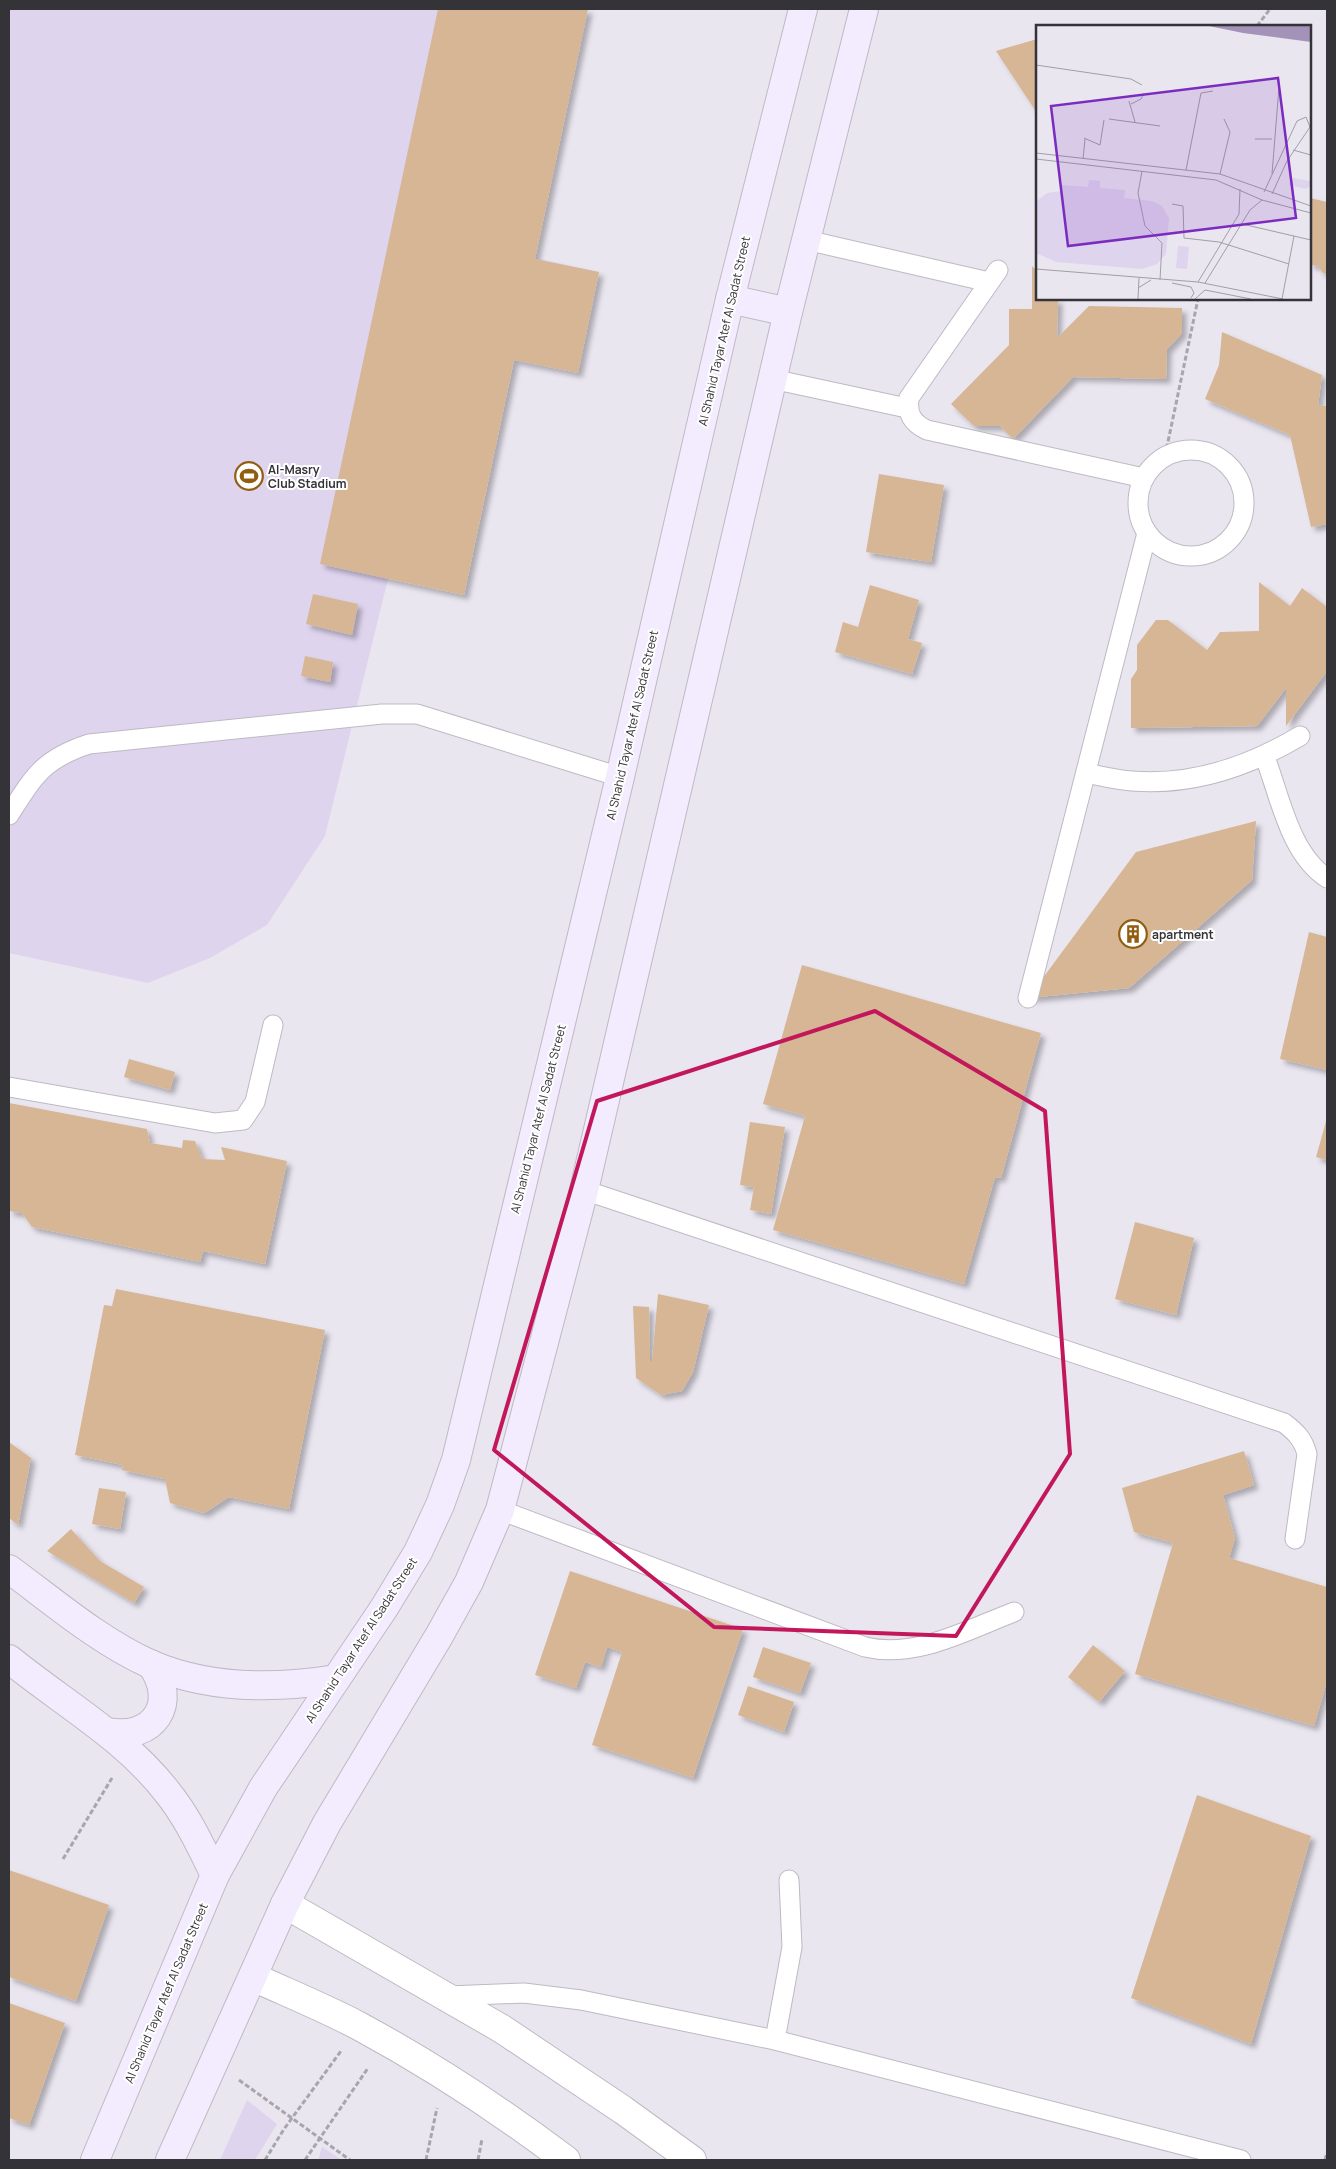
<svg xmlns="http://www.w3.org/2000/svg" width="1336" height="2169" viewBox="0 0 1336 2169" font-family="Manrope,sans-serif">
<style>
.green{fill:#dfd4ee}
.building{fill:#d6b695;filter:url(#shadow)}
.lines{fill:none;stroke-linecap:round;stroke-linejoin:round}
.lane-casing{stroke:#beb9c3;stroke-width:21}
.street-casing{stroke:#beb9c3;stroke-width:30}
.secondary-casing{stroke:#beb9c3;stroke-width:30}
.path{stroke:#a8a5ad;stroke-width:3;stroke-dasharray:5 2.5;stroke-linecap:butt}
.lane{stroke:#fff;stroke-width:19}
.street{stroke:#fff;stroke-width:28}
.secondary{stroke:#f3ebfe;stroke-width:28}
.marked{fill:none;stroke:#c2185b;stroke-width:4;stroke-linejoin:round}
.labels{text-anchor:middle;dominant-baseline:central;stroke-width:4;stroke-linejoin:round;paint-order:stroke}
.street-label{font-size:12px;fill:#343337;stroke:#fff}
.poi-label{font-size:12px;font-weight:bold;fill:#343337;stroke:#fff;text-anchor:start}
.inset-road{fill:none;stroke:#a19ea6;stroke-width:1}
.view{fill:#7b2cbf;fill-opacity:0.15;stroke:#7b2cbf;stroke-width:2.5}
.inset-edge{fill:none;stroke:#343337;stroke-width:2.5}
</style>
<defs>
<filter id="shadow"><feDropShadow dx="4.5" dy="4.5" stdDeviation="2.5" flood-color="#0004"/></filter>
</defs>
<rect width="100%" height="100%" fill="#eae6f0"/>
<g class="green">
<path d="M9 9H588L535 258 599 272 578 373 514 360 388 579 325 836 267 925 210 958 148 983 9 953Z"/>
<path d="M247 2100 277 2124 255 2160H220Z"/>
<path d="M322 2147 342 2160H318Z"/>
</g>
<g class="building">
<path d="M438 9H588L535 259 599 272 578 373 514 360 464 595 320 564Z"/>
<path d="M1037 39V113L996 51Z"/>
<path d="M1310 198 1327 202V274L1323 273 1317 265H1310Z"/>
<path d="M1032 266 1037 271V299H1058L1057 338 1089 306 1182 308V333L1167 349 1166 379 1073 377 1013 439 1000 426H974L951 404 1009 345V309H1032Z"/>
<path d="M1222 332 1322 375 1318 405 1327 406V524L1311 527 1290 435 1205 399 1219 365Z"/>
<path d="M879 474 944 485 931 562 866 552Z"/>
<path d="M1259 582 1290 606 1302 588 1327 607V671L1286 726V688L1257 726 1131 728V679L1137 670V645L1156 620H1168L1207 650 1220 632 1259 631Z"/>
<path d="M870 585 919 600 908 639 922 643 912 674 835 652 843 622 858 627Z"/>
<path d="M313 594 358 604 352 635 306 624Z"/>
<path d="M305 656 333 662 330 682 301 676Z"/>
<path d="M1256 821 1252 880 1129 988 1028 998 1136 852Z"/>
<path d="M1309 932 1327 937V1070L1280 1059Z"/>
<path d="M802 965 1041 1033 1001 1178 995 1177 964 1284 773 1230 805 1116 763 1104Z"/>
<path d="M129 1059 175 1072 170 1090 124 1077Z"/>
<path d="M9 1103 147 1129 150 1143 182 1148 183 1140 195 1141 202 1159 225 1160 221 1147 287 1161 265 1264 203 1251 200 1262 32 1227 22 1213 9 1211Z"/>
<path d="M1327 1118V1160L1316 1157Z"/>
<path d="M750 1122 785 1127 771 1214 750 1210 754 1187 740 1185Z"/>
<path d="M1135 1222 1194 1238 1176 1315 1115 1299Z"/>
<path d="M116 1289 325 1330 289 1509 229 1497 204 1513 170 1503 165 1479 122 1470 123 1465 75 1455 104 1305 112 1306Z"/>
<path d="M658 1294 709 1305 693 1372 682 1391 661 1395 636 1378 633 1306 649 1307 650 1361H652Z"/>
<path d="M9 1442 31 1458 18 1525 9 1518Z"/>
<path d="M1244 1451 1254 1485 1223 1495 1235 1538 1229 1558 1327 1587V1681L1314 1726 1135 1674 1173 1543 1134 1532 1122 1488Z"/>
<path d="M99 1488 126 1492 120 1529 92 1524Z"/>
<path d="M71 1529 100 1561 144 1587 134 1603 47 1551Z"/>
<path d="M570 1571 743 1629 693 1778 592 1745 622 1652 607 1647 601 1667 585 1662 576 1688 535 1675Z"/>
<path d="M1093 1645 1125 1671 1099 1702 1068 1677Z"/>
<path d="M763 1647 811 1663 800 1693 753 1677Z"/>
<path d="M748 1686 794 1702 784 1732 738 1715Z"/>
<path d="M1197 1795 1311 1836 1251 2044 1131 1998Z"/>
<path d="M9 1870 109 1905 76 2001 9 1977Z"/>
<path d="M9 2003 65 2023 29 2125 9 2118Z"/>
</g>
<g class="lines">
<defs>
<g id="lane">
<path d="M806 240 989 282"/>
<path d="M998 270 909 398C907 414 912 423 927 430L1144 478"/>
<path d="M772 379 907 408"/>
<circle cx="1191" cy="503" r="53"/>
<path d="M1265 757C1280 797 1290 854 1327 878"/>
<path d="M1086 773C1101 776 1116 780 1132 781 1193 786 1248 767 1300 736"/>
<path d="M9 815C34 776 43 759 89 744L382 714H417L620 777"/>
<path d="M1028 998 1147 533"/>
<path d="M9 1087 215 1123 243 1120 255 1102 273 1025"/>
<path d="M584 1190 1284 1423C1296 1432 1303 1439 1307 1454L1295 1539"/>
<path d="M500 1510 865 1647C916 1659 967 1630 1014 1612"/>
<path d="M447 1996 524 1993 581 2000 775 2040 1241 2160"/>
<path d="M775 2040 792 1947 789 1880"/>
</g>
<g id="street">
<path d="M285 1904 502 2029 623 2110 692 2160"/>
<path d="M253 1977C288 1993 325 2008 359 2026 431 2065 501 2111 566 2160"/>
</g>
<g id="secondary">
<path d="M730 299 788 312"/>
<path d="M9 1569C54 1602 99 1641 150 1664 208 1689 275 1689 336 1679"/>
<path d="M9 1659C63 1703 125 1737 168 1793 188 1818 201 1847 215 1875"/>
<path d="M107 1732C154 1741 179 1703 151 1664"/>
<path d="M95 2160 215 1875 263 1788 384 1608 418 1552 440 1505 456 1460 620 777 730 299 803 9"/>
<path d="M170 2160 285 1904 327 1823 439 1636 469 1582 500 1510 584 1190 788 312 864 9"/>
</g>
</defs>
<use href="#lane" class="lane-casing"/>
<use href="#street" class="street-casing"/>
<use href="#secondary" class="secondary-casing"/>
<g class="path">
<path d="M1257 26 1270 9"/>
<path d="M1165 456 1198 299"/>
<path d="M63 1859 112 1778"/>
<path d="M239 2080 350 2160"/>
<path d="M265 2160 284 2129 341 2051"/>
<path d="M305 2160 368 2068"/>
<path d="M426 2160 437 2108"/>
<path d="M478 2160 482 2139"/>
<path d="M1325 2160 1327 2152"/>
</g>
<use href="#lane" class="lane"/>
<use href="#street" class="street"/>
<use href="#secondary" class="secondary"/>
</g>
<path class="marked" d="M875 1011 1045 1111 1070 1454 956 1636 714 1627 494 1450 597 1101Z"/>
<defs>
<symbol id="stadium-ring" viewBox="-11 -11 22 22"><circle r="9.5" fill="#fff" stroke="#925d11" stroke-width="1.5"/><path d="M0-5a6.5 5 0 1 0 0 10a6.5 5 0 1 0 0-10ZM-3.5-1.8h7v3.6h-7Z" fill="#925d11"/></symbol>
<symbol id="building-ring" viewBox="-11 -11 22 22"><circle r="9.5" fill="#fff" stroke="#925d11" stroke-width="1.5"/><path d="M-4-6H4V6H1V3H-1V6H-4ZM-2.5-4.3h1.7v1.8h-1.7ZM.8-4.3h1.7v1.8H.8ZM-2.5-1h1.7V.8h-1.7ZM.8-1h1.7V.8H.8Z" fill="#925d11"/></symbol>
</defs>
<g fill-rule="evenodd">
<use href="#stadium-ring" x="233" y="460" width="32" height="32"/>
<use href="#building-ring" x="1117" y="918" width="32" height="32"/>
</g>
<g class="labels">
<g class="street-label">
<text transform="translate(724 331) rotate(-77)">Al Shahid Tayar Atef Al Sadat Street</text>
<text transform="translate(632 725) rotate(-77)">Al Shahid Tayar Atef Al Sadat Street</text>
<text transform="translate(538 1119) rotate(-76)">Al Shahid Tayar Atef Al Sadat Street</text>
<text transform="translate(361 1640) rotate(-57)">Al Shahid Tayar Atef Al Sadat Street</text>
<text transform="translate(166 1993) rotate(-67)">Al Shahid Tayar Atef Al Sadat Street</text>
</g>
<g class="poi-label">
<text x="268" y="469">Al-Masry<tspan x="268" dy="14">Club Stadium</tspan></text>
<text x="1152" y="934">apartment</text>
</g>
</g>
<g transform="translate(1036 25)">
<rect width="275" height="275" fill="#eae6f0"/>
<path d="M257 153 274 156 275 161 270 164 253 160ZM53 155 64 156V163L89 165 88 173 116 176 126 181 133 193 130 229 121 239 106 244 20 237 0 228 1 176 11 168 25 166 26 160 52 162ZM142 221 153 222 151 244 140 243Z" fill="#dfd4ee"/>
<path d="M173 1H275V17L207 8Z" fill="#a493b9"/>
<path class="inset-road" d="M0 40 95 54 106 60M93 76 99 97M95 79 105 74 108 68M73 94 124 101M48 113 64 120 68 95M219 114H236M257 125 275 130M0 128 184 149 275 181M0 134 180 155 226 175 275 188M47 134 49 114M150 145 165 68 177 66M106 146 102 168 109 201 126 218 124 255M184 149 194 107 188 94M236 149 243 62M228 167 261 96 270 92 274 102 251 136 236 169M136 179 147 181 148 213 183 217 253 239M206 199 275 215M0 244 162 257 247 274M162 257 203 189 204 164M136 258 155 262 158 268 155 273M169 258 214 185 226 175M102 263 115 255M102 274 103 253M159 274 169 265 215 274M246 274 258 211"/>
<path class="view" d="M242 53 260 193 32 221 15 81Z"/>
<rect width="275" height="275" class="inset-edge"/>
</g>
<rect width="1336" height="2169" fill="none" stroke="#343337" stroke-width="20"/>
</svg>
